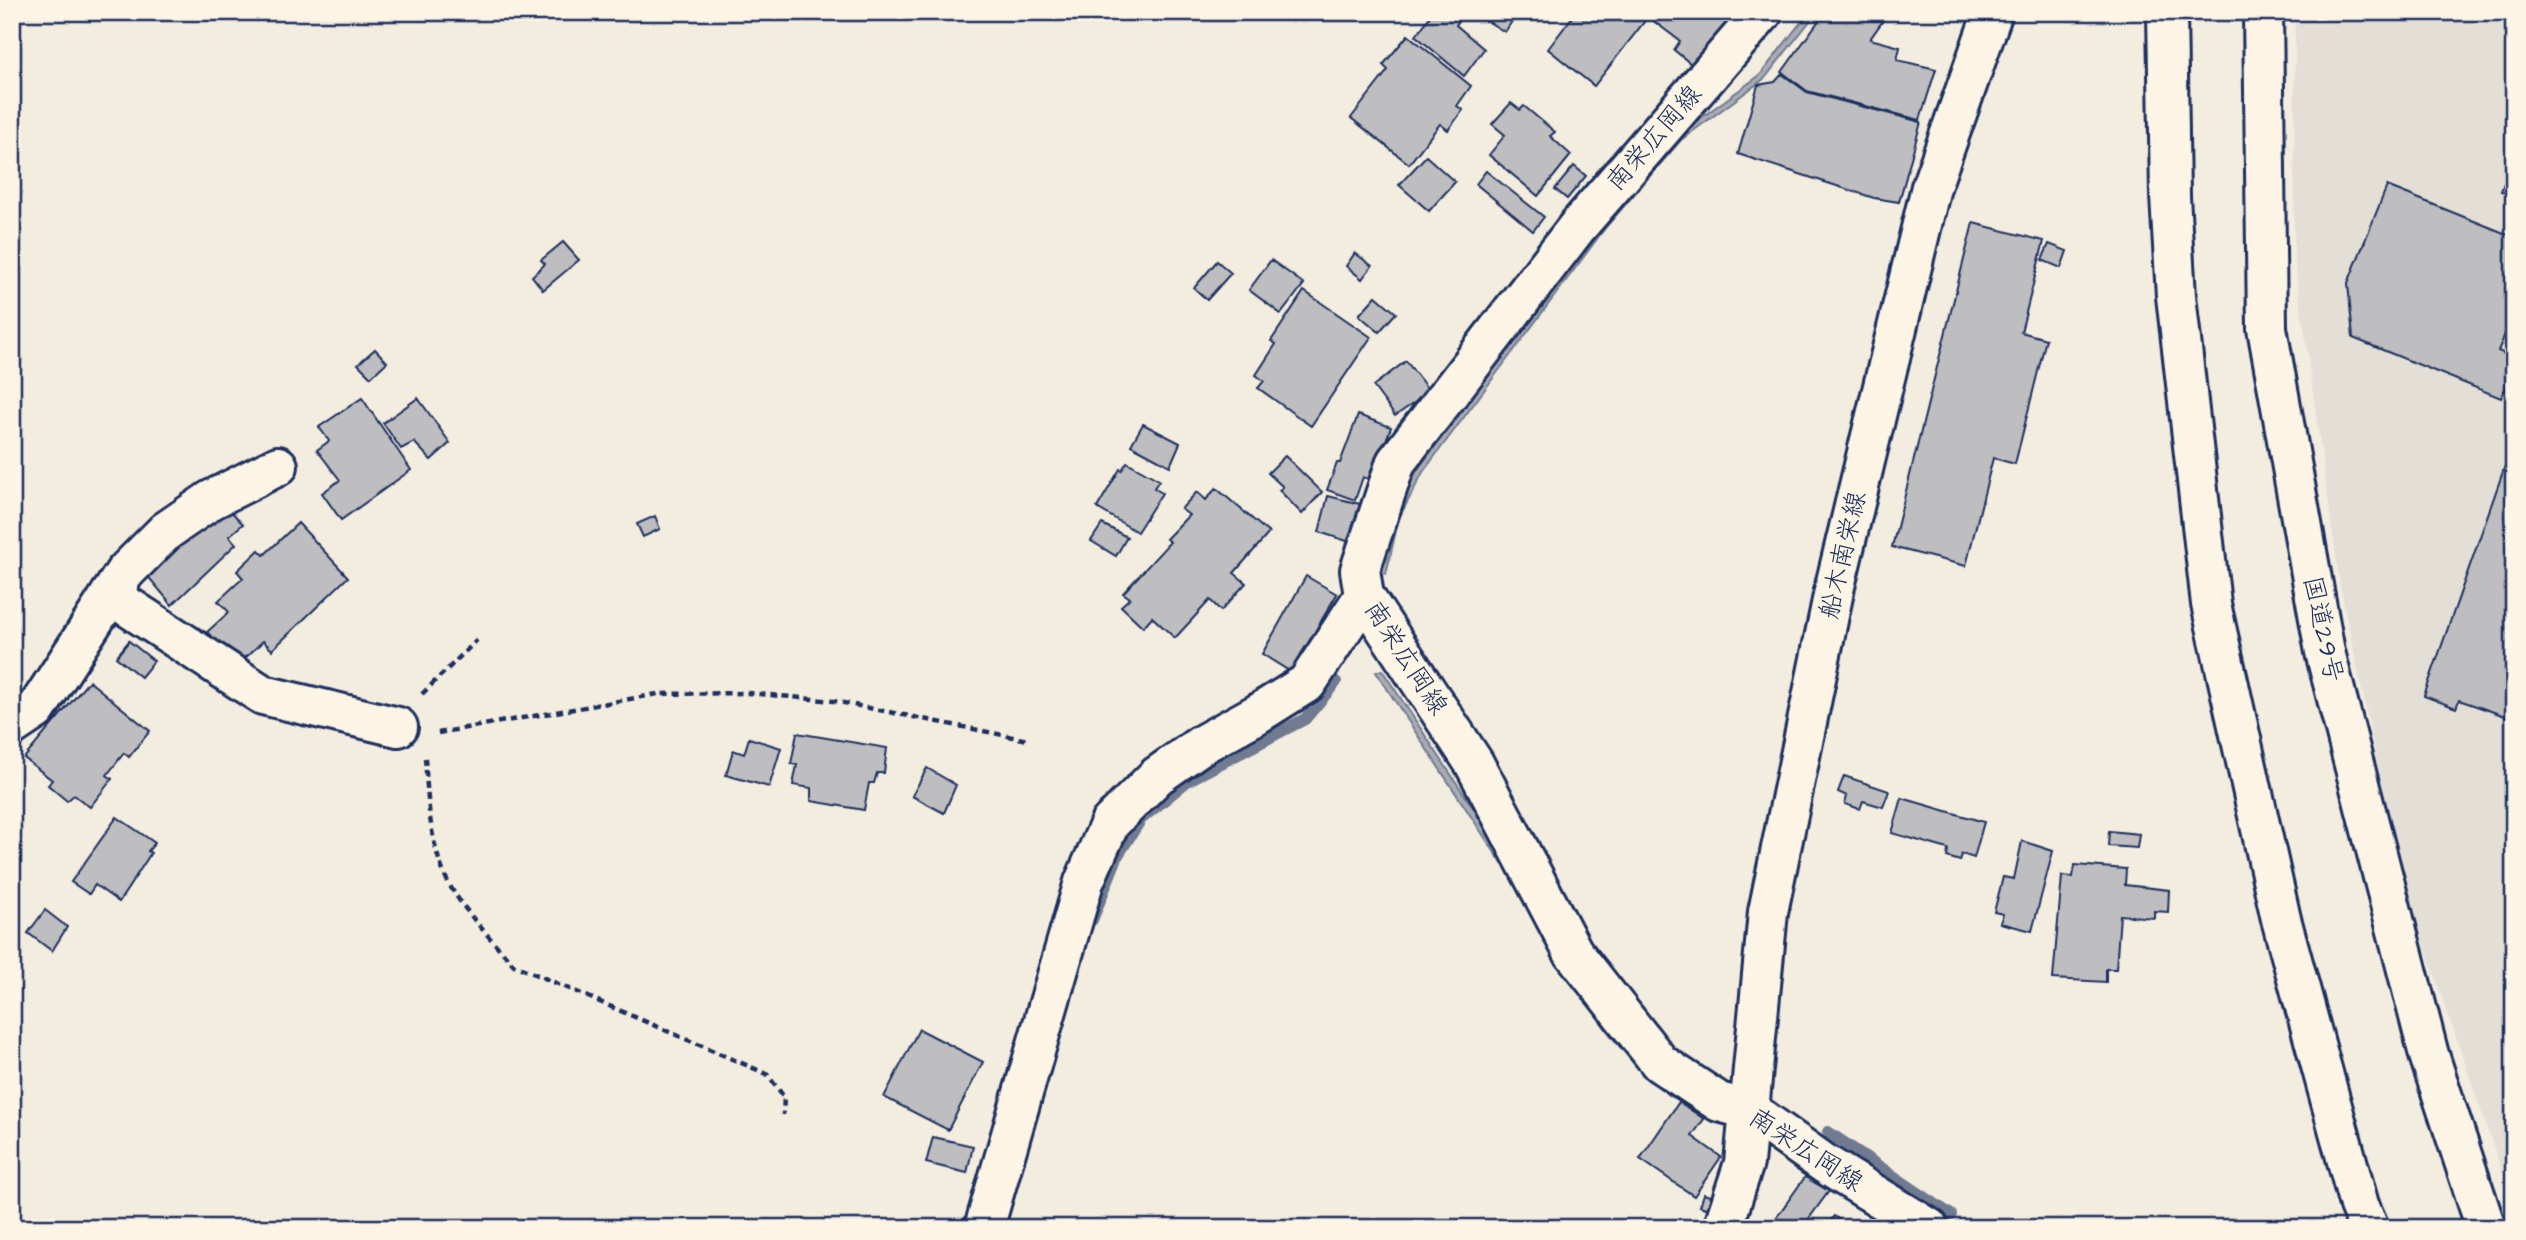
<svg xmlns="http://www.w3.org/2000/svg" width="2526" height="1240" viewBox="0 0 2526 1240" font-family="'Architects Daughter','Klee One',sans-serif">
<style>
.built{fill:#e3dfd6}
.water{fill:#a9acb3;stroke:#707a91;stroke-width:2}
.lines{fill:none;stroke-linecap:round;stroke-linejoin:round}
.stream{stroke:#707a91;stroke-width:12}
.building{fill:#bebec0;stroke:#1b2f5e;stroke-width:2}
.minor-casing{stroke:#1b2f5e;stroke-width:44}
.highway-casing{stroke:#1b2f5e;stroke-width:44}
.path{stroke:#1b2f5e;stroke-width:4.5;stroke-dasharray:7 5;stroke-linecap:butt}
.minor{stroke:#fcf5e5;stroke-width:38}
.highway{stroke:#fcf5e5;stroke-width:38}
.labels{text-anchor:middle;dominant-baseline:central;stroke-width:5;stroke-linejoin:round;paint-order:stroke}
.street-label{font-size:26px;fill:#1b2f5e;stroke:#fcf5e5}
</style>
<rect width="100%" height="100%" fill="#f3ede0"/>
<filter id="ink" filterUnits="userSpaceOnUse"><feTurbulence type="fractalNoise" baseFrequency=".0143" numOctaves="2"/><feDisplacementMap in="SourceGraphic" scale="14" xChannelSelector="R" yChannelSelector="G"/><feConvolveMatrix kernelMatrix="1 2 1 2 8 2 1 2 1" color-interpolation-filters="sRGB"/></filter>
<g filter="url(#ink)">
<path class="built" d="M2295 12H2514V1207L2401 877 2340 585 2294 258Z"/>
<g class="water">
<path d="M1809 12H1817L1765 78 1681 140 1606 227 1423 472 1399 518 1386 574 1380 572 1393 516 1418 469 1599 225 1680 133 1760 75Z"/>
<path d="M1382 670 1499 847 1675 1091 1672 1097C1634 1072 1588 1011 1572 970L1376 672Z"/>
</g>
<g class="lines">
<g class="stream">
<path d="M1092 920 1118 855 1141 819 1187 781 1305 719 1336 682"/>
<path d="M1828 1132 1951 1215"/>
</g>
</g>
<g class="building">
<path d="M1433 12H1451L1460 19 1456 25 1484 49 1464 76 1416 36Z"/>
<path d="M1493 12H1518L1505 32 1487 21Z"/>
<path d="M1576 12H1679L1684 15 1686 12H1741L1696 68 1674 50 1680 41 1648 17 1594 86 1548 49Z"/>
<path d="M1825 12H1889L1870 39 1900 47 1897 60 1936 69 1920 120 1807 91 1782 72Z"/>
<path d="M1408 35 1471 86 1457 106 1463 110 1448 130 1440 124 1409 164 1351 118 1388 70 1383 65Z"/>
<path d="M1782 74 1807 92 1921 122 1899 202 1874 198 1738 154 1758 85 1775 82Z"/>
<path d="M1511 103 1520 110 1524 106 1555 132 1550 136 1571 155 1538 196 1489 155 1505 135 1492 124Z"/>
<path d="M1426 156 1455 182 1429 211 1399 185Z"/>
<path d="M2514 157V196L2501 191Z"/>
<path d="M1574 166 1586 176 1567 199 1555 189Z"/>
<path d="M1486 171 1544 217 1533 231 1476 184Z"/>
<path d="M2387 186 2514 237V312L2498 351 2514 358V368L2501 398 2353 338 2348 283Z"/>
<path d="M1973 223 2044 241 2021 332 2046 339 2015 464 1993 458 1966 566 1892 547Z"/>
<path d="M563 242 579 260 543 290 532 276 545 264 541 260Z"/>
<path d="M2049 244 2067 251 2061 268 2042 260Z"/>
<path d="M1355 253 1372 266 1362 279 1346 266Z"/>
<path d="M1271 260 1304 284 1281 314 1249 290Z"/>
<path d="M1217 261 1231 273 1207 300 1194 288Z"/>
<path d="M1304 291 1371 337 1311 426 1258 388 1264 381 1256 375 1276 344 1271 341Z"/>
<path d="M1376 296 1396 313 1379 332 1359 315Z"/>
<path d="M375 349 387 362 371 377 358 364Z"/>
<path d="M1406 361 1430 392 1395 416 1373 386Z"/>
<path d="M362 398 411 470 341 520 322 493 340 480 317 450 329 441 319 427Z"/>
<path d="M418 398 450 443 431 460 414 442 401 449 383 423Z"/>
<path d="M1358 415 1391 427 1371 480 1363 477 1355 500 1327 490 1337 463H1340Z"/>
<path d="M1143 424 1180 443 1170 466 1131 445Z"/>
<path d="M1285 456 1322 492 1302 514 1279 490 1283 487 1268 473Z"/>
<path d="M1127 462 1159 480 1154 488 1162 493 1137 532 1097 508 1120 469 1122 470Z"/>
<path d="M2506 463 2514 466V719L2459 700 2456 708 2424 696Z"/>
<path d="M1216 488 1269 533 1234 573 1246 583 1221 611 1210 600 1175 638 1152 617 1143 627 1121 606 1130 598 1123 593 1170 542 1166 539 1189 515 1181 509 1197 492 1206 500Z"/>
<path d="M1328 496 1360 504 1350 542 1319 532Z"/>
<path d="M226 506 243 524 229 536 236 544 172 605 145 573Z"/>
<path d="M655 516 660 529 643 537 637 524Z"/>
<path d="M298 523 348 577 272 650 263 641 238 665 207 632 229 612 218 601 243 578 237 571 259 550 264 555Z"/>
<path d="M1102 524 1127 537 1116 556 1091 541Z"/>
<path d="M1306 576 1337 594 1291 672 1262 654Z"/>
<path d="M129 641 154 661 141 677 116 657Z"/>
<path d="M89 681 150 731 129 757 124 753 107 775 112 779 90 807 74 795 67 801 48 785 52 780 24 758Z"/>
<path d="M797 733 887 748 884 773H877L874 783H869L864 810 811 801V788L793 785 797 765 791 764Z"/>
<path d="M749 738 781 748 769 787 726 775 733 750 744 754Z"/>
<path d="M927 768 956 785 944 813 912 796Z"/>
<path d="M1844 776 1889 791 1883 807 1863 801 1860 809 1845 804 1847 796 1838 792Z"/>
<path d="M1902 798 1984 822 1974 858 1962 854 1960 861 1947 857 1948 849 1892 833Z"/>
<path d="M117 817 155 843 148 851 151 853 119 902 95 885 89 894 71 882Z"/>
<path d="M2109 831 2139 834 2137 848 2108 846Z"/>
<path d="M2022 841 2053 851 2032 931 2000 923 2003 914 1994 912 2003 877 2014 879Z"/>
<path d="M2075 865 2126 869 2125 885 2169 890 2168 912 2154 911V918L2120 915 2116 969H2106V982L2053 979 2062 876 2073 877Z"/>
<path d="M45 910 67 927 52 951 28 933Z"/>
<path d="M919 1029 983 1062 948 1130 884 1097Z"/>
<path d="M1679 1102 1704 1119 1692 1136 1721 1157 1694 1196 1640 1159Z"/>
<path d="M933 1137 973 1146 967 1173 926 1163Z"/>
<path d="M1805 1177 1829 1191 1802 1228H1769Z"/>
<path d="M1704 1194 1713 1197 1709 1209 1700 1206Z"/>
<path d="M1834 1216 1852 1228H1826Z"/>
</g>
<g class="lines">
<defs>
<g id="minor">
<path d="M1763 12 1578 226 1396 462 1360 570 1364 596 1474 763 1573 952 1660 1063 1719 1102 1749 1110 1825 1164 1929 1228"/>
<path d="M110 595 263 695 398 727"/>
<path d="M12 726 36 710 125 572 166 531 211 500 278 466"/>
<path d="M984 1228 1084 882 1110 823 1157 776 1201 745 1259 713 1307 683 1364 596"/>
<path d="M1723 1228 1744 1163 1768 912 1835 586 1931 187 1993 12"/>
</g>
<g id="highway">
<path d="M2167 12 2170 196 2176 296 2211 604 2281 919 2359 1205 2369 1228"/>
<path d="M2263 12 2267 328 2325 652 2429 1055 2486 1228"/>
</g>
</defs>
<use href="#minor" class="minor-casing"/>
<use href="#highway" class="highway-casing"/>
<g class="path">
<path d="M422 694 477 640"/>
<path d="M438 733 658 694 748 693 834 701 1028 740"/>
<path d="M425 758C428 799 429 842 447 880 460 907 494 942 514 965L767 1074 784 1097 783 1115"/>
</g>
<use href="#minor" class="minor"/>
<use href="#highway" class="highway"/>
</g>
</g>
<g class="labels">
<g class="street-label">
<text transform="translate(1654 138) rotate(-49)">南栄広岡線</text>
<text transform="translate(1843 555) rotate(-77)">船木南栄線</text>
<text transform="translate(2323 629) rotate(78)">国道29号</text>
<text transform="translate(1406 658) rotate(57)">南栄広岡線</text>
<text transform="translate(1806 1150) rotate(33)">南栄広岡線</text>
</g>
</g>
<rect width="2526" height="1240" fill="none" stroke="#fcf5e5" stroke-width="42"/>
<rect x="21" y="21" width="2484" height="1198" fill="none" stroke="#1b2f5e" stroke-width="2.5" filter="url(#ink)"/>
</svg>
